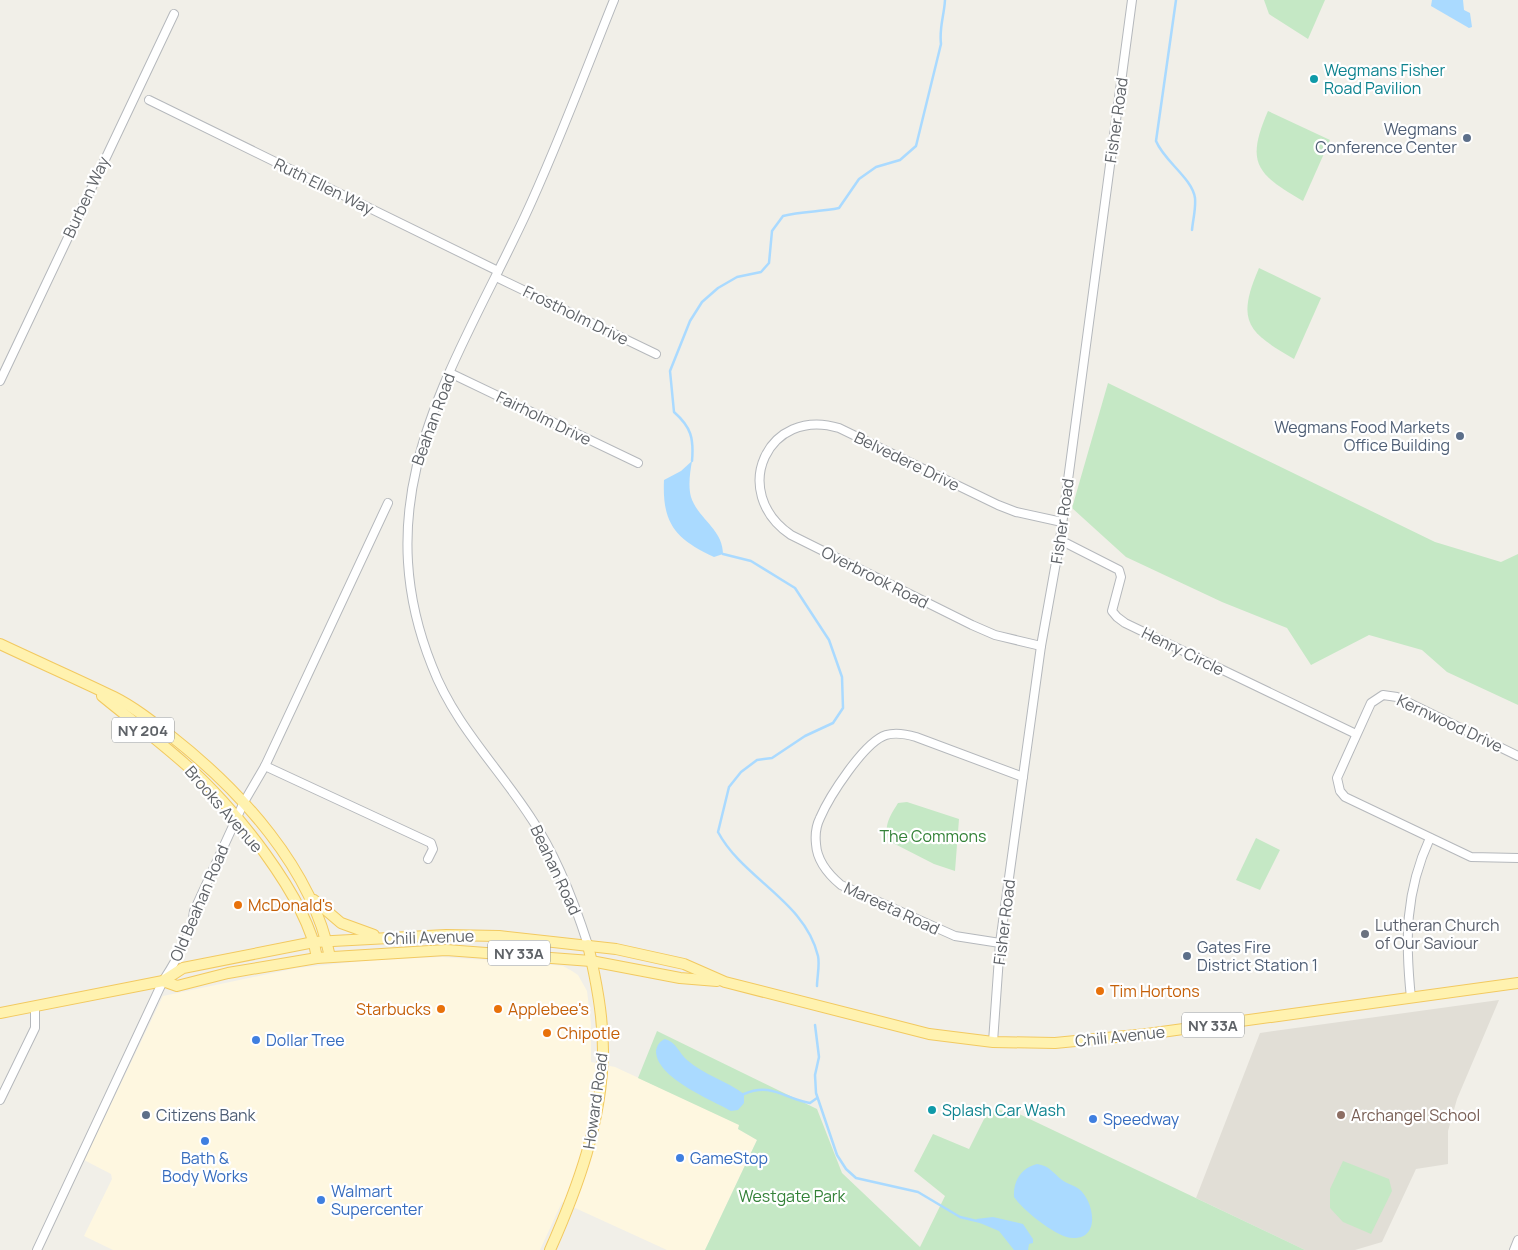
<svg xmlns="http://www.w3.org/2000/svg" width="1518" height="1250" viewBox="0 0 1518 1250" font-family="Manrope,sans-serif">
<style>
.commercial{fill:#fef7e0}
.education{fill:#e1ded6}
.green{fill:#c5e8c5}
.water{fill:#aadaff}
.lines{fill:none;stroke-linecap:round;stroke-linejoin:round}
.stream{stroke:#aadaff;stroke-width:2.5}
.minor-casing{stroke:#b5b8bc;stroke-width:10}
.major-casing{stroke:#f2c960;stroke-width:12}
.minor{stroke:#fff;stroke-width:8}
.major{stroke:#fff2af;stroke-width:10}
.culture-dot{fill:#0f9aa8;stroke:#fff;stroke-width:2}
.service-dot{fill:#5c6f8a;stroke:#fff;stroke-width:2}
.food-dot{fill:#e8710a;stroke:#fff;stroke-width:2}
.worship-dot{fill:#6b7280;stroke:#fff;stroke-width:2}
.shop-dot{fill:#3f7fe0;stroke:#fff;stroke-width:2}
.education-dot{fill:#8d6e63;stroke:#fff;stroke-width:2}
.labels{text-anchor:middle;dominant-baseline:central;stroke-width:4.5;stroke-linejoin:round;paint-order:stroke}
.shield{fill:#fff;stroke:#8f9295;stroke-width:1}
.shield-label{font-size:15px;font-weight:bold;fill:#5f6368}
.culture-label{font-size:16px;fill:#0d838f;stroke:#fff;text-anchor:start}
.street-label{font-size:16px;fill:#5f6368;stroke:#fff}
.service-label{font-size:16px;fill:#4e5e75;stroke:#fff;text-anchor:end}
.park-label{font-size:16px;fill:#348238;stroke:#fff}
.food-label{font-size:16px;fill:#c56008;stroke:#fff;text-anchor:start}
.worship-label{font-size:16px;fill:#5b616d;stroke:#fff;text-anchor:start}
.shop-label{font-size:16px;fill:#366cbe;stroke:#fff;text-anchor:start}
.education-label{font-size:16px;fill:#785e54;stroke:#fff;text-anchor:start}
</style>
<rect width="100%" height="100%" fill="#f1efe8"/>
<path class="commercial" d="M442 957 530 963 563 966 572 971 578 975 587 991 591 1023V1062L615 1067 740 1125 738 1129 757 1140 705 1250H667L562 1202 540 1250H113L84 1236 112 1179 111 1174 84 1160 163 996 297 968 371 960Z"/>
<path class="education" d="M1499 1000 1457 1099 1448 1131V1164L1416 1169 1382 1242 1355 1250H1305L1196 1198 1260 1033Z"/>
<g class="green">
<path d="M1264 0H1325L1308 39 1269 14Z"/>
<path d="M1268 111 1330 140 1303 201C1257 174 1245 164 1268 111Z"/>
<path d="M1259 268 1321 298 1294 359C1247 332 1236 321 1259 268Z"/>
<path d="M1108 383 1435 542 1501 562 1518 554V705L1447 672 1422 650 1369 635 1311 665 1287 628 1222 602 1126 557 1072 508Z"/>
<path d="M907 802 959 819 955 871 934 864 889 841C883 826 890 816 898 803Z"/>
<path d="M1256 838 1280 850 1260 890 1236 880Z"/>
<path d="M657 1031 817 1109 842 1173 920 1247 945 1196 914 1171 933 1134 969 1149 989 1109 1015 1112 1305 1250H705L757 1140 738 1129 739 1125 638 1078Z"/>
<path d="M1343 1161 1389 1179 1392 1191 1371 1234 1343 1222 1330 1208V1189Z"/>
</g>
<g class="water">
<path d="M1432 0H1463L1464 10 1470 13 1472 27 1469 28 1431 6Z"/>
<path d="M692 461C690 472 688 486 691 497 698 519 723 529 723 554L714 557C675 539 662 523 664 480L681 471Z"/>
<path d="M665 1039C676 1042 679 1053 687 1060 704 1075 727 1081 744 1094V1103L738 1110 731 1111C712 1100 656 1078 656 1051 657 1045 660 1041 665 1039Z"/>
<path d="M1037 1164C1050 1166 1053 1173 1062 1180 1067 1184 1074 1185 1079 1189 1094 1201 1101 1239 1073 1238 1057 1238 1023 1210 1014 1197 1013 1181 1021 1168 1037 1164Z"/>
<path d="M993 1217 1023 1224 1033 1239V1243L1029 1244 1028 1250H1014L999 1231 980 1223 976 1219Z"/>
</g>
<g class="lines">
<g class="stream">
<path d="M1176 0 1156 141C1164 161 1192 178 1195 198 1196 209 1193 219 1192 230"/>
<path d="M692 461C694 438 691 427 674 412L670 371 690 321 702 302 718 288 737 277 761 272 769 263 772 231 783 216C802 211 820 212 839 208L859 179 876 167 900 160 916 146 941 44C939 27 944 17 945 0"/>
<path d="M723 554 751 561 795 588 829 640 842 677 843 708 833 723 805 736 772 758 757 760 741 772 729 787 718 832C743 879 805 901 818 956 820 965 817 977 817 986"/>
<path d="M815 1025 819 1057 815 1075 816 1093 837 1155 846 1169 856 1178 918 1192 960 1217 981 1222"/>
<path d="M744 1094C772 1082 784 1099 810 1103L817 1098"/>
</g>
<defs>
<g id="minor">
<path d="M149 100 498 271"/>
<path d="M496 277 656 354"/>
<path d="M450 373 638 463"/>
<path d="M0 381 174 14"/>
<path d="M1060 540 1119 570 1121 577 1112 611 1117 617 1125 623 1356 734"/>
<path d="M1041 646 995 635 972 625 791 535C728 492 768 406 839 428L998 505 1016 512 1062 522"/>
<path d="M1518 756 1397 697 1383 695 1371 703 1337 778 1340 791 1345 797 1471 857 1518 858"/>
<path d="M265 766 431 843 433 849 428 859"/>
<path d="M1000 943 955 936 841 885C829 875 817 861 816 844 815 835 816 826 820 818 829 797 864 742 886 735 896 732 906 734 916 737L1023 777"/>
<path d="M588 945C574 901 557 856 531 818 498 767 454 724 432 666 363 493 454 368 525 216 558 145 585 72 614 0"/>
<path d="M1411 998C1405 940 1405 892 1430 838"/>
<path d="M993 1042 1000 943 1041 646 1060 540 1132 0"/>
<path d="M0 1100 35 1028V1006"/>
<path d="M37 1250 163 981C176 961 192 934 194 911L244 802 265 766 388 503"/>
<path d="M1514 1250 1518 1240"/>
</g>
<g id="major">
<path d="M0 644C38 662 77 679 114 697 134 707 153 722 171 736 240 790 312 868 330 957"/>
<path d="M102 696C130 719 158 740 185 764 231 803 308 898 317 958"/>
<path d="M314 900 341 923 374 935"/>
<path d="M163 981 177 986 228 973 317 958 446 950 591 961 680 978 717 981"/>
<path d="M0 1013 163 981 183 968 314 942 446 935 499 936 616 949 684 964 725 982 929 1034 993 1042 1055 1043 1147 1034 1518 983"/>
<path d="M550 1250C578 1187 602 1122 603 1051 603 1015 596 980 588 945"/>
</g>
</defs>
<use href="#minor" class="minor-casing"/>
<use href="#major" class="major-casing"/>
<use href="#minor" class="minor"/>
<use href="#major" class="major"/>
</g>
<g class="culture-dot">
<circle cx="1314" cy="79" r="5"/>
<circle cx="932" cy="1110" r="5"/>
</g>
<g class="service-dot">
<circle cx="1467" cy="138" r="5"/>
<circle cx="1460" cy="436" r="5"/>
<circle cx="1187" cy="956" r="5"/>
<circle cx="146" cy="1115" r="5"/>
</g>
<g class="food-dot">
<circle cx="238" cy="905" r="5"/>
<circle cx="1100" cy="991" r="5"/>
<circle cx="441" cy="1009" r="5"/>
<circle cx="498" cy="1009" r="5"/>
<circle cx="547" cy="1033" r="5"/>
</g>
<circle class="worship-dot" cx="1365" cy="934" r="5"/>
<g class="shop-dot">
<circle cx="256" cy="1040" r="5"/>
<circle cx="1093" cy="1119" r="5"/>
<circle cx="205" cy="1141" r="5"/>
<circle cx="680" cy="1158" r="5"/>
<circle cx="321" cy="1200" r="5"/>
</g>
<circle class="education-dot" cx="1341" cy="1115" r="5"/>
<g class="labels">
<g class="shield">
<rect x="112" y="717.5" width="62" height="25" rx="4"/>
<rect x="488" y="940.5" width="62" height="25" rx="4"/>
<rect x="1182" y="1012.5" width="62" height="25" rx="4"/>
</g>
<g class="shield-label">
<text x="143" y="730">NY 204</text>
<text x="519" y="953">NY 33A</text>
<text x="1213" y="1025">NY 33A</text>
</g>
<g class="culture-label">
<text x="1324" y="70">Wegmans Fisher<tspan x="1324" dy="18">Road Pavilion</tspan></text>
<text x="942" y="1110">Splash Car Wash</text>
</g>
<g class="street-label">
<text transform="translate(1116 120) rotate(-82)">Fisher Road</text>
<text transform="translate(324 186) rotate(26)">Ruth Ellen Way</text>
<text transform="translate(86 197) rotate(-65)">Burben Way</text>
<text transform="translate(576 315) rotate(26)">Frostholm Drive</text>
<text transform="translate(544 418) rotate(26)">Fairholm Drive</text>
<text transform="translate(433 419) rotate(-70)">Beahan Road</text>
<text transform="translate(907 461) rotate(26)">Belvedere Drive</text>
<text transform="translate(1062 521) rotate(-82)">Fisher Road</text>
<text transform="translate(875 577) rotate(27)">Overbrook Road</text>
<text transform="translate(1183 651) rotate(26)">Henry Circle</text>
<text transform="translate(1450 723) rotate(25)">Kernwood Drive</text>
<text transform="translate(224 809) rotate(49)">Brooks Avenue</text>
<text transform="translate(556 870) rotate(65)">Beahan Road</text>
<text transform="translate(199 903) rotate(-67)">Old Beahan Road</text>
<text transform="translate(892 908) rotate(25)">Mareeta Road</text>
<text transform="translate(1004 922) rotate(-83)">Fisher Road</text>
<text transform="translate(429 937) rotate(-2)">Chili Avenue</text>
<text transform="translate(1120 1036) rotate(-6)">Chili Avenue</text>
<text transform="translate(595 1101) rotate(-82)">Howard Road</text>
</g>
<g class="service-label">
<text x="1457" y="129">Wegmans<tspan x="1457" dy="18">Conference Center</tspan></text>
<text x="1450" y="427">Wegmans Food Markets<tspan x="1450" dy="18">Office Building</tspan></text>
<text x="1197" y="947" text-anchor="start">Gates Fire<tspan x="1197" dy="18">District Station 1</tspan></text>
<text x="156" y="1115" text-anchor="start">Citizens Bank</text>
</g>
<g class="park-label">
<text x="933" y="836">The Commons</text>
<text x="792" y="1196">Westgate Park</text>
</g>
<g class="food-label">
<text x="248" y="905">McDonald's</text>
<text x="1110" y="991">Tim Hortons</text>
<text x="431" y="1009" text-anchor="end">Starbucks</text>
<text x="508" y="1009">Applebee's</text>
<text x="557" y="1033">Chipotle</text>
</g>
<g class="worship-label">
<text x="1375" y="925">Lutheran Church<tspan x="1375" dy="18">of Our Saviour</tspan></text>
</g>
<g class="shop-label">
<text x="266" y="1040">Dollar Tree</text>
<text x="1103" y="1119">Speedway</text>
<text x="205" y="1158" text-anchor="middle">Bath &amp;<tspan x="205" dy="18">Body Works</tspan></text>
<text x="690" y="1158">GameStop</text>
<text x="331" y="1191">Walmart<tspan x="331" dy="18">Supercenter</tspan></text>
</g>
<g class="education-label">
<text x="1351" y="1115">Archangel School</text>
</g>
</g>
</svg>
